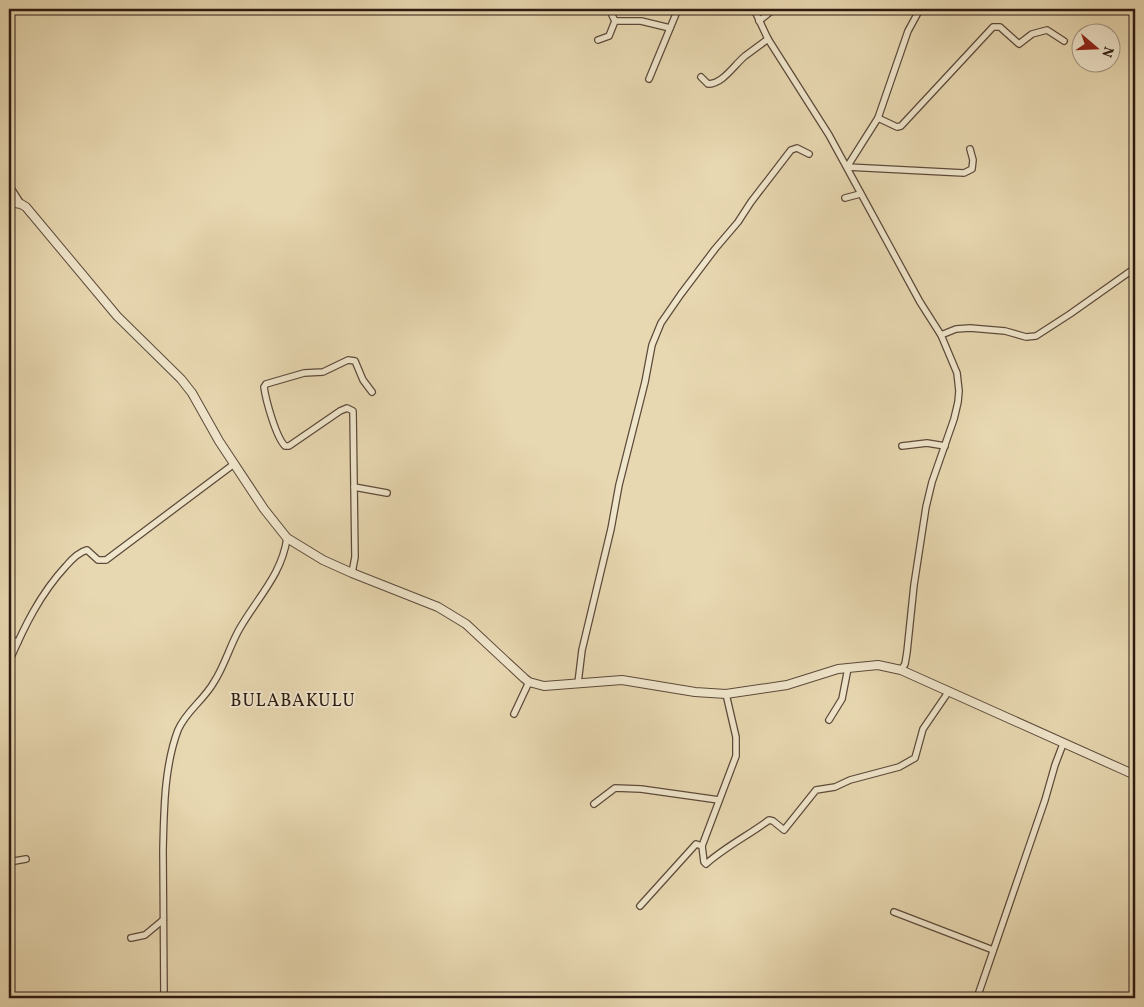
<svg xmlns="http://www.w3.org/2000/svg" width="1144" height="1007" viewBox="0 0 1144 1007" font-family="Vollkorn,serif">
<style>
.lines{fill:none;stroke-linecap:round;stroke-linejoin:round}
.minor-casing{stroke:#5c4a3a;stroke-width:8}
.tertiary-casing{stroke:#5c4a3a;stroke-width:10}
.minor{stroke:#f0e6cc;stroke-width:5.5}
.tertiary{stroke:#f0e6cc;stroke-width:8}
.labels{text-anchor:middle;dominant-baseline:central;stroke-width:4;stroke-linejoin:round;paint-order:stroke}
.quarter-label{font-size:18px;letter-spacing:1px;fill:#2d1a12;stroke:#f0e6cc}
</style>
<rect width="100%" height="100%" fill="#e8d8b1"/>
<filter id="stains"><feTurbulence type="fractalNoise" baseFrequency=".004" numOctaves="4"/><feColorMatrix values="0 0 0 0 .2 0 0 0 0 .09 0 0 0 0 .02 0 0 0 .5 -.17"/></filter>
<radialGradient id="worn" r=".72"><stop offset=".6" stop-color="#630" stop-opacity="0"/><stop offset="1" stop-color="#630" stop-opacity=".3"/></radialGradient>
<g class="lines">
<defs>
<g id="minor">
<path d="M537 9 552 11 588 9"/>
<path d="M609 9 615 21"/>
<path d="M754 9 768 39 829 135 920 302 941 335 957 373 959 391 958 402 954 419 932 482 926 507 914 585 907 652 905 664 901 670"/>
<path d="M920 9 908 31 878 118 847 167 964 173 972 169 973 160 970 149"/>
<path d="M759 21 774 9"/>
<path d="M598 40 609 36 615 21H641L670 28"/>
<path d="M701 77 708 84C723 84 734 65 745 56 753 50 760 45 768 39"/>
<path d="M649 79 678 9"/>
<path d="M878 118 897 127 901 126 993 27H1000L1019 44 1032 34 1047 30 1064 41"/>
<path d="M9 185 21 204"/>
<path d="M845 198 860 194"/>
<path d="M941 335 956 329 970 328 1005 331 1026 337 1036 336 1070 314 1135 268"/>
<path d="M902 446 927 443 945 446"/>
<path d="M354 487 387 493"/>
<path d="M352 573 355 557 353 411 347 408 340 411 289 446H285C276 437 266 401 264 387L266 384 304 373 323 372 348 360 355 361 363 380 372 392"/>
<path d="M9 639 18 642"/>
<path d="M9 662C24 627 40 594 66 566 72 559 79 552 87 550L98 560H106L234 464"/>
<path d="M578 683 582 650 611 529 619 485 645 382 652 345 661 323 681 294 715 249 738 222 751 202 791 150 797 148 809 154"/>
<path d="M514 714 529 682"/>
<path d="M829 720 842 699 848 668"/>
<path d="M594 804 615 788 641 789 719 800"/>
<path d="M702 846 736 756V737L726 694"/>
<path d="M9 862 26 859"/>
<path d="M640 906 696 844 702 846 704 862 706 864C725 847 749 835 769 820L773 821 784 830 816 790 835 787 850 780 899 767 915 758 923 729 949 691"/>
<path d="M894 912 993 950"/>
<path d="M131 938 145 935 163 920"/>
<path d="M164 998C164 949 163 900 163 850 164 811 164 767 178 730 186 711 204 700 214 682 225 665 230 645 240 628 258 597 282 574 287 538"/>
<path d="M977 998 1045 800 1055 765 1063 744"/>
</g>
<path id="tertiary" d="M9 202 21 204 26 207 117 316 181 379 192 393 219 441 264 509 287 538 323 560 352 573 438 607 466 624 524 678 529 682 544 686 622 680 695 692 726 694 787 685 838 669 878 665 901 670 1135 775"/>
</defs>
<use href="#minor" class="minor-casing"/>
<use href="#tertiary" class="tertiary-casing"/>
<use href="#minor" class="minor"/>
<use href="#tertiary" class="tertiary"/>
</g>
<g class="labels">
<g class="quarter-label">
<text x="293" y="701">BULABAKULU</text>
</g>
</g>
<rect width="1144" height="1007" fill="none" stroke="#e8d8b1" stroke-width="30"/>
<rect x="10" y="10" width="1124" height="987" fill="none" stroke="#2d1a12" stroke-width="2.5"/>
<rect x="15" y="15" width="1114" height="977" fill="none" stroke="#2d1a12"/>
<g transform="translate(1096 48) rotate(109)"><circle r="24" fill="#f0e6cc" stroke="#a29482"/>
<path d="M0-4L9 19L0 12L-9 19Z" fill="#8f2418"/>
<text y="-8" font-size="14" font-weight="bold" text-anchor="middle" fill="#2d1a12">N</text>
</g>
<rect width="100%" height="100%" filter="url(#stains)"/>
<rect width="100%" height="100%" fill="url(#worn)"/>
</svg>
